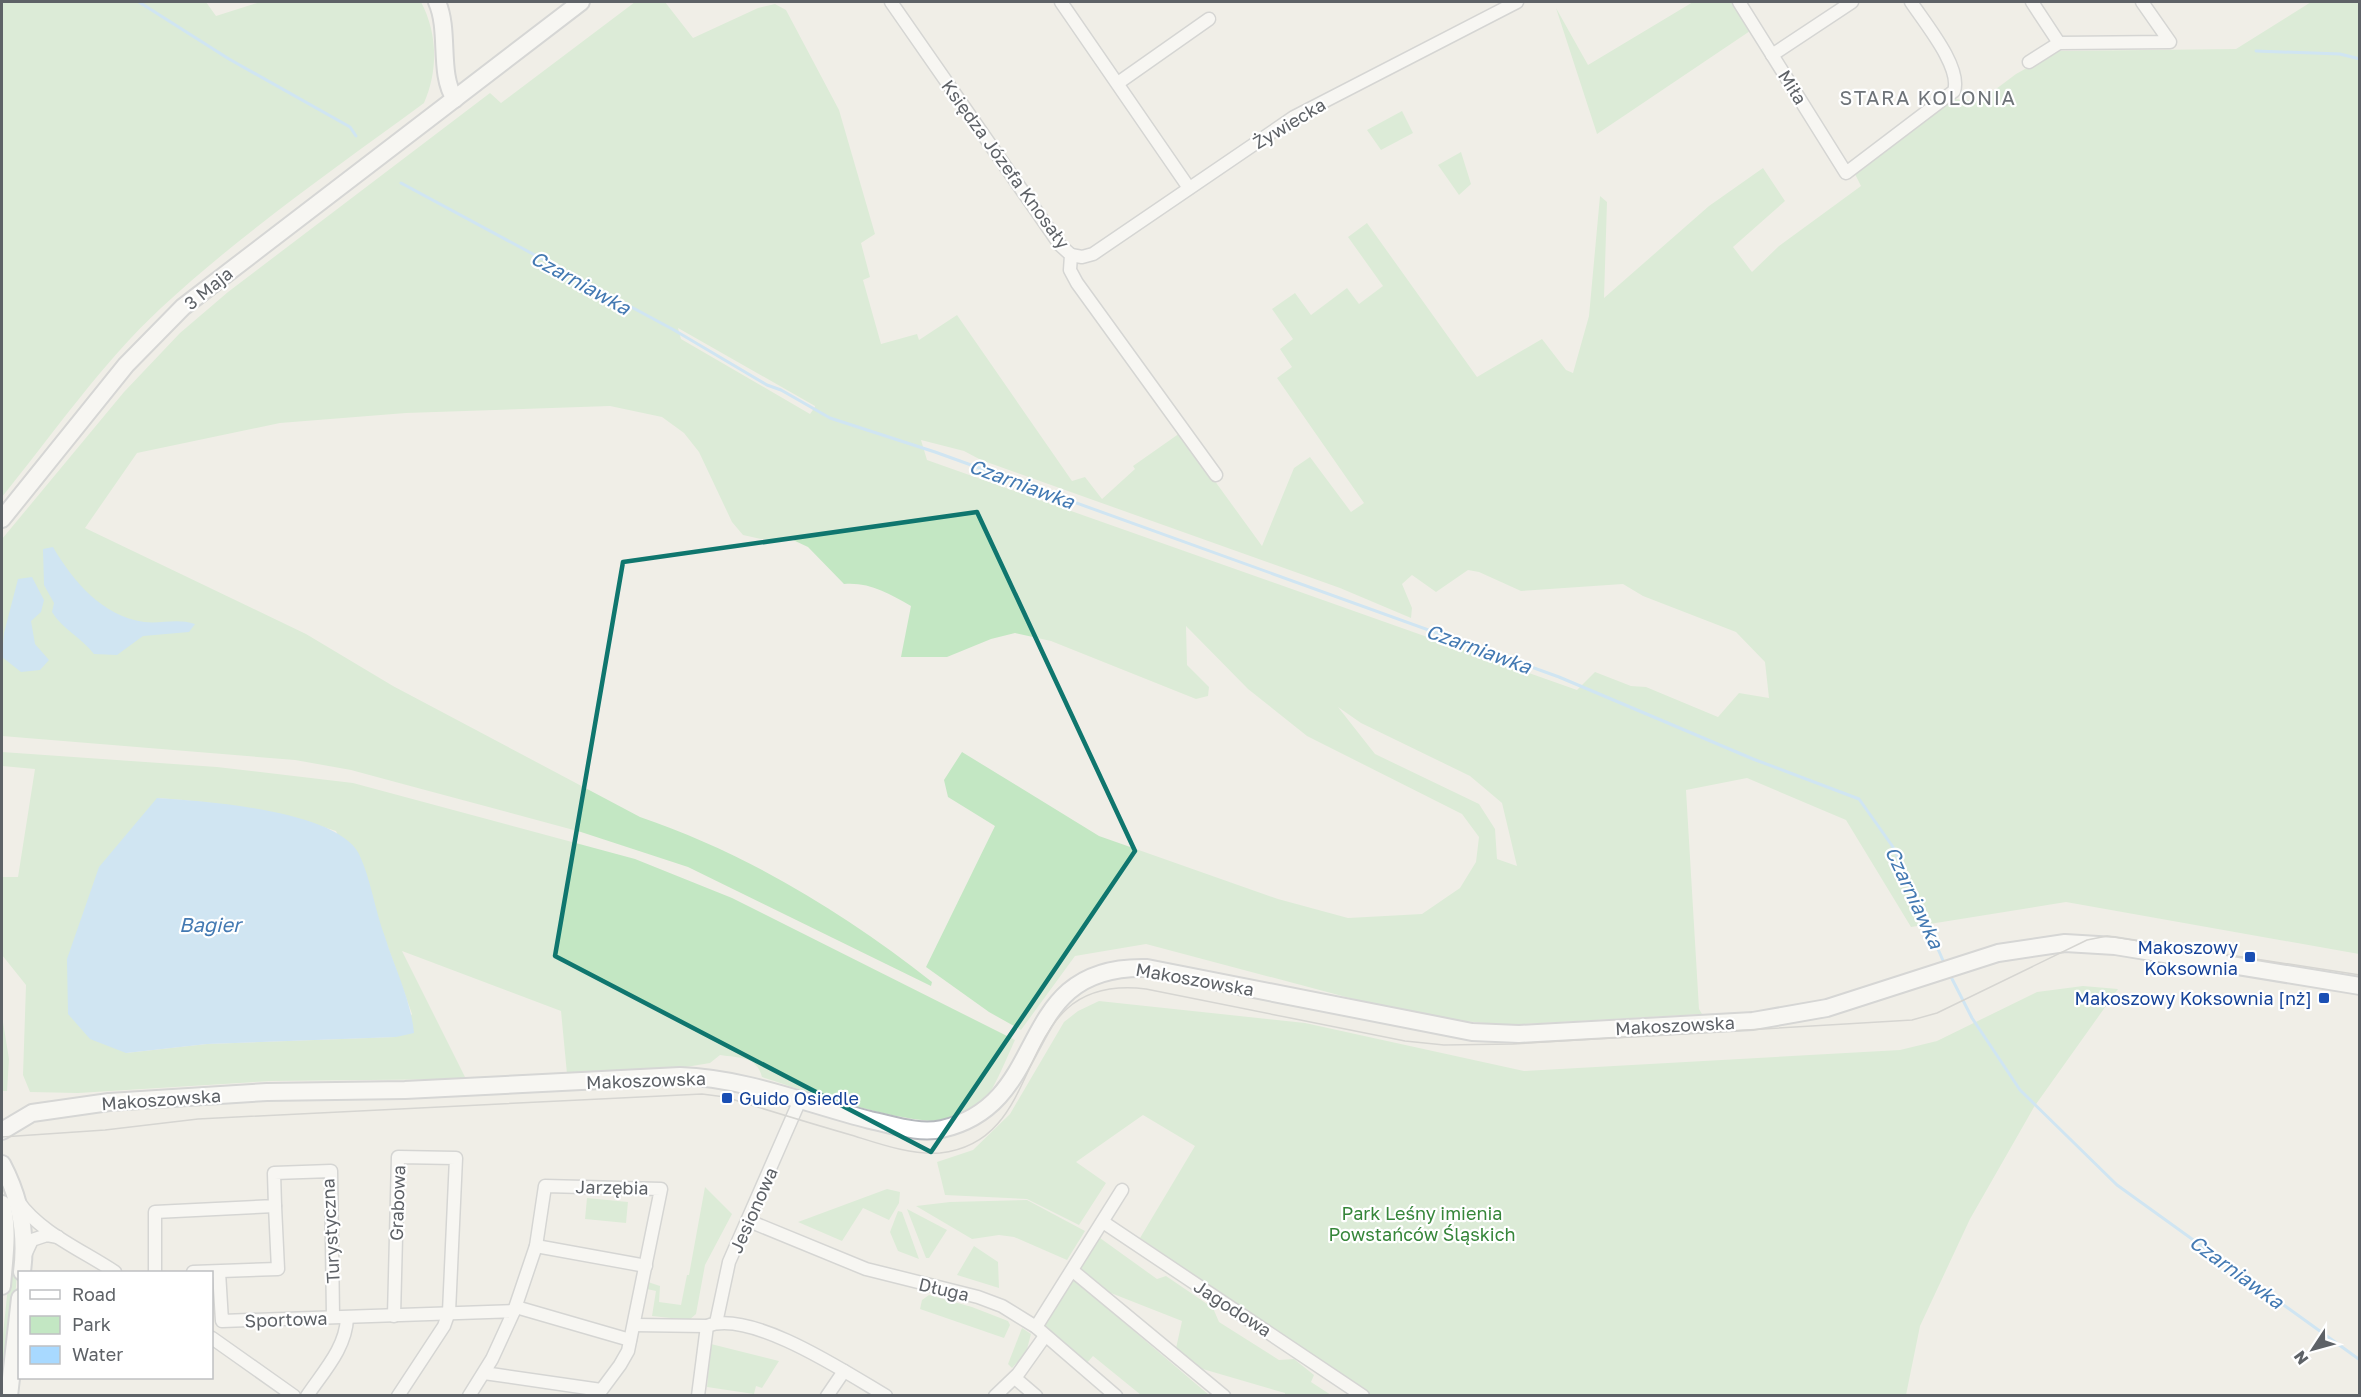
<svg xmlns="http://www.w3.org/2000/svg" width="2361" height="1397" viewBox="0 0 2361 1397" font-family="'Golos Text',sans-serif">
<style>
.green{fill:#c3e7c3;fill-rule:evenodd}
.water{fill:#a8d9ff}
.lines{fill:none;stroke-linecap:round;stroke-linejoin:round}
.stream{stroke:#a8d9ff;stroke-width:3}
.street-casing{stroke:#b4b7bb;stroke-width:15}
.secondary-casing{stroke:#b5b9be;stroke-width:20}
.street{stroke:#fff;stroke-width:12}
.secondary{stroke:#fff;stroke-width:16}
.tram{stroke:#b5b6b7;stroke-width:1.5}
.marked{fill:none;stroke:#0f766e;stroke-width:4.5;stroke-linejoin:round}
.transit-dot{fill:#1a4fb4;stroke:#fff;stroke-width:2}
.labels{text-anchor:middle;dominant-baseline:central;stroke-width:4.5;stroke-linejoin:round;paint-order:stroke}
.street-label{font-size:18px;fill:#5e6267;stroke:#fff}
.transit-label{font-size:18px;fill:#164399;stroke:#fff;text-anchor:end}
.park-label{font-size:18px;fill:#36863a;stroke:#fff}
.neighbourhood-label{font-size:20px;letter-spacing:1.5px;fill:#6f7479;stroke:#fff}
.water-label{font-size:20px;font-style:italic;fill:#4379b2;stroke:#fff}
</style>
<rect width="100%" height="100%" fill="#f0eee7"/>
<g class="green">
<path d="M2 2H206L216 16 260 2H421C438 34 438 71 424 103 334 169 242 233 161 308 101 364 53 434 2 497Z"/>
<path d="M635 2H665L693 38 758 8 775 4 786 10 839 110 875 234 861 243 870 277 863 280 881 344 917 334 919 340 957 315 1072 481 1085 477 1102 499 1135 469 1133 466 1180 433 1262 546 1294 468 1310 457 1351 512 1364 503 1277 378 1292 367 1280 349 1293 339 1272 309 1295 293 1311 315 1347 288 1359 304 1383 286 1348 237 1367 223 1477 377 1542 339 1566 370 1573 373 1589 316 1600 196 1607 202 1604 298 1709 206 1763 168 1785 201 1733 247 1752 272 1779 246 1861 186 1855 174 1954 99 1980 101 2016 74 2057 51 2236 49 2311 2H2359V954L2066 902 1911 927 1846 820 1747 778 1686 790 1699 1009 1702 1014 1508 1025 1452 1020 1361 1001 1146 944 1075 956 1021 1030 989 1012 926 967 995 826 948 797 944 780 962 752 1099 836 1278 899 1348 918 1422 914 1460 888 1476 862 1479 837 1462 814 1307 736 1248 689 1186 626 1187 665 1209 687 1208 696 1196 699 1051 641 1015 633 991 639 947 657H901L911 606C888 593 870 582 844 584L808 547 793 540 761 539 743 535 732 522 699 452 684 433 662 417 610 406 406 413 280 423 137 453 85 528 306 634 393 686 640 817C748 854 843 912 932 982L931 986 688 867 581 832 414 787 351 770 295 760 2 736V539L124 392 180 333 228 292 490 93 501 103ZM678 328 815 406V407L810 414 681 339ZM921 440 964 451 981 460 1340 588 1411 618 1412 608 1402 584 1412 575 1436 592 1468 570 1479 572 1521 591 1623 584 1643 596 1736 632 1765 662 1769 698 1739 693 1718 717 1646 687 1631 686 1595 672 1577 690 927 460ZM1338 707 1361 723 1470 776 1502 803 1517 866 1497 859 1495 829 1479 804 1375 754Z"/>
<path d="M1693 2H1731L1750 31 1597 134 1556 8 1588 65Z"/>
<path d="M1402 111 1413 133 1381 150 1367 130Z"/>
<path d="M1461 152 1471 184 1459 195 1438 165Z"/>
<path d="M2 752 217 767 353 783 635 859 732 898 1015 1040C1008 1055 994 1090 984 1101 975 1109 959 1117 947 1120 910 1127 801 1090 762 1077 757 1056 739 1058 720 1055L710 1063 686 1067 567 1074 561 1011 402 951 466 1079 272 1081 78 1093 30 1092 23 1075 26 985 2 955V877H18L35 769 2 766ZM158 798C219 802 277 811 336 831L384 936 412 1014 396 1037 207 1044 126 1053 143 816Z"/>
<path d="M2083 986 2118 989 2034 1107 1970 1219 1920 1326 1906 1395H1370L1140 1238 1195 1146 1143 1115 1076 1162 1106 1183 1079 1225 1027 1199 945 1195 937 1162 973 1150 1010 1114 1064 1022 1078 1011 1099 1001 1305 1023 1524 1071 1900 1050 1937 1041 2037 992Z"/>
<path d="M2 1016 9 1059 7 1091H2Z"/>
<path d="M2 1172C32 1239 10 1324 3 1396L2 1344 11 1257Z"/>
<path d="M705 1187 732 1214 705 1265 696 1314 689 1320 652 1316 656 1291 647 1289 648 1282 660 1286 659 1302 681 1305 687 1275H689Z"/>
<path d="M887 1189 900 1192 899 1203 889 1220 863 1208 842 1241 798 1222Z"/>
<path d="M587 1198 628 1202 626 1223 585 1219Z"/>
<path d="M1027 1200 1085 1231 1067 1260 1014 1237 999 1235 972 1239 916 1206 950 1202Z"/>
<path d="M907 1209 947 1230 929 1258H926Z"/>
<path d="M898 1211 902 1212 919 1259 898 1251 890 1232Z"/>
<path d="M1100 1238 1157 1279 1166 1276 1213 1308 1219 1322 1279 1360 1294 1359 1314 1375 1311 1382 1331 1395H1285V1393L1189 1365 1175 1353 1182 1321 1093 1286 1079 1271Z"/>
<path d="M974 1246 998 1262 999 1288 957 1275Z"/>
<path d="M1074 1280 1209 1395H1141L1093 1356 1086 1364 1043 1327Z"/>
<path d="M929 1295 972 1307 1008 1321 1010 1325 1004 1338 920 1309 922 1300Z"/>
<path d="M1022 1328 1031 1334 1026 1353 1012 1368 1008 1364Z"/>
<path d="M711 1344 779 1361 762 1388 756 1386 754 1394 707 1387Z"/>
</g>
<g class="water">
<path d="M53 547C73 581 102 616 144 622 162 624 177 618 195 624L189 632 143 636 117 655 94 654C81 637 62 629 52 612L54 603 44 585 43 549Z"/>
<path d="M32 577 44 600 41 612 31 621 35 644 49 660 40 670 21 672 2 657 4 633 18 579Z"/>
<path d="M157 798C203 801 337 810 359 854 371 879 375 911 385 937 395 969 411 1000 414 1033L396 1037 207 1044 126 1053 90 1039 68 1014 67 959 99 867Z"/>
</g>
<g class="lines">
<g class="stream">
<path d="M139 2 229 59 350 127 356 136"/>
<path d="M2256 51 2340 54 2360 59"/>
<path d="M401 183 674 330 767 385 781 390 830 418 935 452 1559 677 1753 759 1859 799 1893 847 1945 965"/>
<path d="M1949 973 1972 1018 2020 1090 2117 1185 2360 1360"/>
</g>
<defs>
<g id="street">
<path d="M891 2 1060 245 1071 255 1070 270 1077 283 1216 475"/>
<path d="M1061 2 1189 188"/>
<path d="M1739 2 1846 173 1954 91C1962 67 1924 22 1911 2"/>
<path d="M2032 2 2059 43"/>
<path d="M1772 55 1852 2"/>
<path d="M2029 62 2059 43 2170 42 2142 2"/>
<path d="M1118 83 1209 19"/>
<path d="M1071 255 1082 257 1093 254 1294 117 1517 2"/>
<path d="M18 1201C40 1233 84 1251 115 1272"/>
<path d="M749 1221 866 1269 978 1297 1002 1306 1036 1327 1116 1396"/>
<path d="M1103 1222 1363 1396"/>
<path d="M536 1246 646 1266"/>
<path d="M25 1255 32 1240 47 1235 58 1237"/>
<path d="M1073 1271 1224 1396"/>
<path d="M155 1272V1212L275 1206 274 1173 331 1171 333 1316"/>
<path d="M193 1272 278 1269 275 1206"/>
<path d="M219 1272 222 1321 514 1311 492 1359 469 1396"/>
<path d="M516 1307 630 1340"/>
<path d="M514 1311 536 1246 545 1186 661 1189 628 1351 620 1365 597 1396"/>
<path d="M394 1316 398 1157 456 1158 449 1312 444 1326 398 1396"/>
<path d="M716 1323 729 1262 800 1100"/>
<path d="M634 1325 707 1326C751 1309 847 1373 886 1396"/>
<path d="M1036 1327 1122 1190"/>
<path d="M212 1338 294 1396"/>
<path d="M484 1373 601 1390"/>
<path d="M1015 1378 1036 1396"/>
<path d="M307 1396C323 1372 346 1348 347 1318"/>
<path d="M698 1396 707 1326"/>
<path d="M827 1396 844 1371"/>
<path d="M995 1396 1018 1374 1045 1336"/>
</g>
<g id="secondary">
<path d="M437 2C450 31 438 74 455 99"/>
<path d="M2 519 126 365 183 307 581 2"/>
<path d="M2 1131 32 1113 109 1102 267 1092 405 1090 680 1076C745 1078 807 1104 870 1120 894 1125 918 1134 942 1129 1055 1103 1010 964 1147 968L1472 1032 1519 1034 1753 1021 1827 1008 1998 953 2065 943 2115 946 2360 986"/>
<path d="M2 1164C20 1198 27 1234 22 1272"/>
<path d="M2 1204C9 1231 4 1258 2 1286"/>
<path d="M9 1396 20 1298"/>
</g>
</defs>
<use href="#street" class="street-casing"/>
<use href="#secondary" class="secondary-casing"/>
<use href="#street" class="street"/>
<use href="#secondary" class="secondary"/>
<path class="tram" d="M2 1137 105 1130 198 1119 702 1094 725 1097C767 1110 809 1123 851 1135 880 1144 910 1155 940 1153 1055 1141 1005 972 1146 989L1405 1041 1444 1045 1513 1044 1912 1020 1937 1013 2087 940 2107 936 2360 975"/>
</g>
<path d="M0 0H2361V1397H0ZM977 512 1135 851 931 1152 555 956 623 562Z" fill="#f0eee7" fill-opacity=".55" fill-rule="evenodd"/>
<path class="marked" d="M977 512 1135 851 931 1152 555 956 623 562Z"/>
<g class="transit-dot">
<rect x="2244" y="951" width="12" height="12" rx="3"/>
<rect x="2318" y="992" width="12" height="12" rx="3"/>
<rect x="721" y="1092" width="12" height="12" rx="3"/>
</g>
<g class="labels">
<g class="street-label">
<text transform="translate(1793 87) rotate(58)">Miła</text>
<text transform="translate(1289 123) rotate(-31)">Żywiecka</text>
<text transform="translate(1006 164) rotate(54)">Księdza Józefa Knosały</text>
<text transform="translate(208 288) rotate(-39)">3 Maja</text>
<text transform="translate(1195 979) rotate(10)">Makoszowska</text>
<text transform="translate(1675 1025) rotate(-3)">Makoszowska</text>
<text transform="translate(646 1080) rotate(-2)">Makoszowska</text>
<text transform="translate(161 1099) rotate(-4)">Makoszowska</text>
<text transform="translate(612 1187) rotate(1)">Jarzębia</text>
<text transform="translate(397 1203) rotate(-88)">Grabowa</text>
<text transform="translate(753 1210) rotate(-66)">Jesionowa</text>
<text transform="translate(330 1231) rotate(-93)">Turystyczna</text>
<text transform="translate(944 1289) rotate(13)">Długa</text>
<text transform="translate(1233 1308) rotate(33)">Jagodowa</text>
<text transform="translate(286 1319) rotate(-2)">Sportowa</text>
</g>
<g class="transit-label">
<text x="2238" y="947">Makoszowy<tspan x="2238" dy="21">Koksownia</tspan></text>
<text x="2312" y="998">Makoszowy Koksownia [nż]</text>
<text x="739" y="1098" text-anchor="start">Guido Osiedle</text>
</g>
<g class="park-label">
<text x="1422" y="1213">Park Leśny imienia<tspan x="1422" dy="21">Powstańców Śląskich</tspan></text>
</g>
<g class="neighbourhood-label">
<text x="1928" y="97">STARA KOLONIA</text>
</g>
<g class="water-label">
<text transform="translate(581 282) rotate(29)">Czarniawka</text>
<text transform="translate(1022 483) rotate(20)">Czarniawka</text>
<text transform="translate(1479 648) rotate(20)">Czarniawka</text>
<text transform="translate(1915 897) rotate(65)">Czarniawka</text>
<text x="210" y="924">Bagier</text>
<text transform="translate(2237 1271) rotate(36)">Czarniawka</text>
</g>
</g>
<rect width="2361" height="1397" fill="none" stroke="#5e6267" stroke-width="6"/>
<rect x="18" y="1271" width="195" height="108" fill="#ffffff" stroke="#bfc0c2" stroke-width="1.5"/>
<rect x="30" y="1290" width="30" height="9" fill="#ffffff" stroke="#bfc0c2" stroke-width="1.5"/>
<text x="72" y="1301" font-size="18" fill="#5e6267">Road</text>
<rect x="30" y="1316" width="30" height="18" fill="#c3e7c3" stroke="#bfc0c2" stroke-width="1.5"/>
<text x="72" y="1331" font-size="18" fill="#5e6267">Park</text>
<rect x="30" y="1346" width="30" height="18" fill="#a8d9ff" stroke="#bfc0c2" stroke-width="1.5"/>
<text x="72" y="1361" font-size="18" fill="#5e6267">Water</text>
<g transform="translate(2313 1349) rotate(234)" stroke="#ffffff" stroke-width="4.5" paint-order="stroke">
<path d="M0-4.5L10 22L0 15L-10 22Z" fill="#5e6267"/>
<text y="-9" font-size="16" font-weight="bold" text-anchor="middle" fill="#5e6267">N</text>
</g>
</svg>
